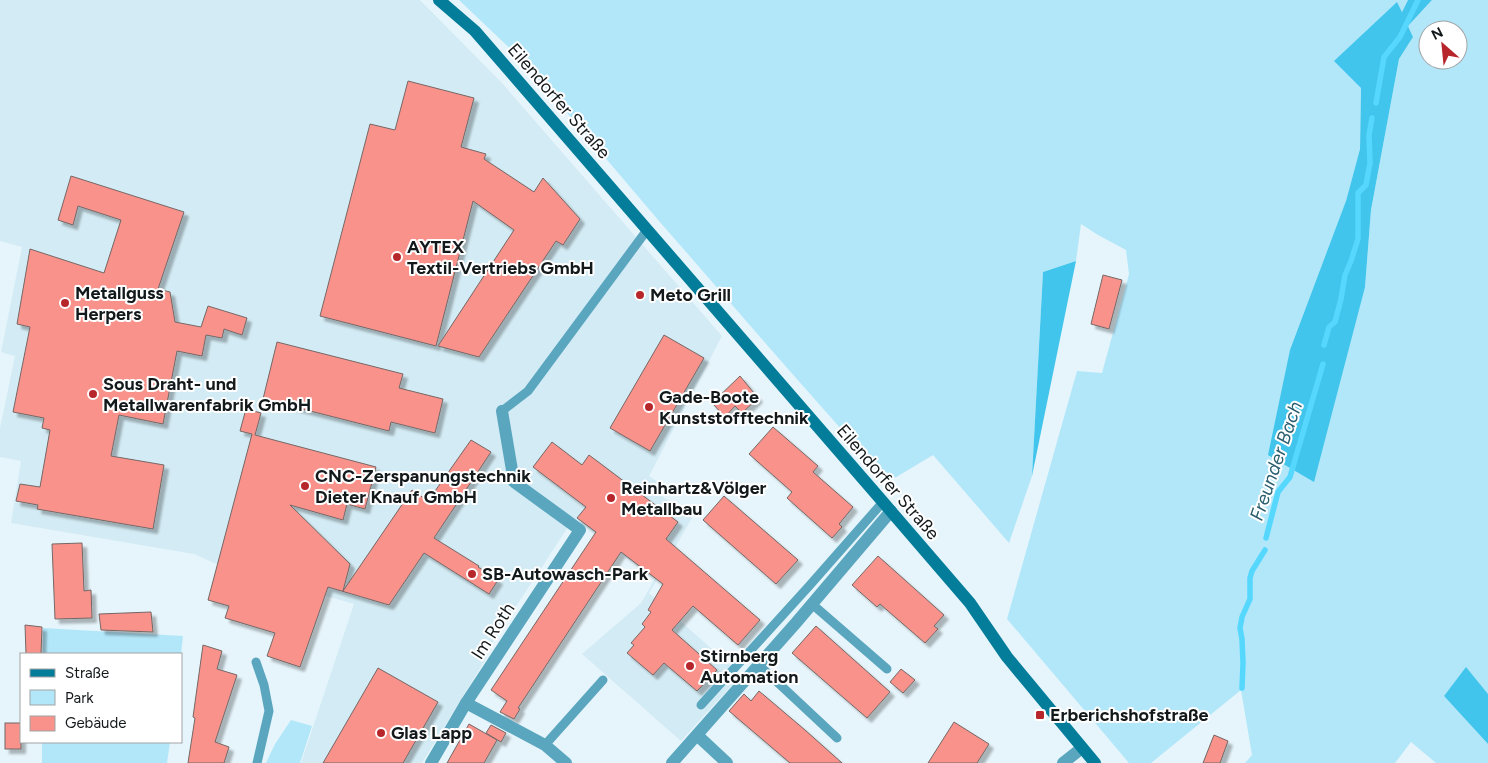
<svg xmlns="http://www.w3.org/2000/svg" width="1488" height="763" viewBox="0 0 1488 763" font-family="Figtree,sans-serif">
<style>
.built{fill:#d3ebf4}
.green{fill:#b2e7fa;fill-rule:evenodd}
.forest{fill:#41c5ec}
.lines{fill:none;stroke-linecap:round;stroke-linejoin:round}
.stream{stroke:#56d7fe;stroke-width:5.5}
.building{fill:#f8928a;stroke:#756766;filter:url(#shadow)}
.lane{stroke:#5ba6bf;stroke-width:9}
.street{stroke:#5ba6bf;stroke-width:12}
.secondary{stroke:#047d9a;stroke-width:12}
.poi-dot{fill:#b6262a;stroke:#fff;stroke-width:2}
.labels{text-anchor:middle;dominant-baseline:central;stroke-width:4;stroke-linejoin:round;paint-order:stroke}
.street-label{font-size:18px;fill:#13191b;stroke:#fff}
.poi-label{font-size:18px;font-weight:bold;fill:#13191b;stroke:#fff;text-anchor:start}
.water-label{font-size:19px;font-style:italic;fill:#2b5f6f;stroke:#fff}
</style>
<defs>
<filter id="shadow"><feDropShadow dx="4.5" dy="4.5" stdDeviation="1" flood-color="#0004"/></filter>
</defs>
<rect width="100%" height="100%" fill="#e6f5fb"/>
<path class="built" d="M0 0H420L502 83 722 336 649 476 659 483 655 491 692 518 649 593 741 675 681 741 582 654 641 603 655 579 574 518 484 655 487 657 422 763H301L354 604 214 563 194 554 11 523 21 461 0 457V428L15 356 1 352 22 247 0 241Z"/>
<g class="green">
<path d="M459 0H1408L1402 12 1397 3 1361 88 1360 149 1346 201 1365 287 1371 210 1399 59 1413 37 1408 26 1432 0H1488V694L1466 668 1444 696 1488 744V763H1436L1411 742 1395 763H1245L1252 755 1241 690 1151 763H1129L1007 619 1077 371 1102 373 1129 274 1126 250 1098 235 1081 224 1076 261 1043 272 1032 476 1009 543 933 455 888 482 788 369 659 221 523 61ZM1428 30H1458V60H1428Z"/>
<path d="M43 628 183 636 181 654H43Z"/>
<path d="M291 720 312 726 300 763H266L275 744Z"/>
<path d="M42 742H170L167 763H42Z"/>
</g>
<g class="forest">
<path d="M1408 0H1432L1408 26 1413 37 1399 59 1371 210 1365 287 1314 482 1268 455 1290 350 1346 201 1360 149 1361 88 1334 61 1397 2 1402 12Z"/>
<path d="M1076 261 1032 476 1043 272Z"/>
<path d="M1466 667 1488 694V744L1444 696Z"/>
</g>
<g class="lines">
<g class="stream">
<path d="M1376 103 1384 57 1400 37 1418 0"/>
<path d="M1324 345 1329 327 1335 322 1341 299 1345 275 1351 261 1358 239V193L1366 185 1370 163 1369 135 1372 118"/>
<path d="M1266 538 1278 492 1290 477 1323 364"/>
<path d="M1242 688 1243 663 1242 639 1240 628 1242 617 1250 599V578L1252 571 1265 550"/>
</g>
</g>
<g class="building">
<path d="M408 81 474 98 461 147 486 154 484 159 534 192 543 178 580 219 563 245 556 241 479 357 438 346 514 230 473 201 436 346 320 316 370 124 395 130Z"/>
<path d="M71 176 184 212 158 289 170 292 175 322 201 327 208 306 247 318 242 335 224 329 222 338 206 335 202 356 177 351 163 424 119 415 111 456 164 465 153 529 37 509 38 505 16 501 20 484 40 487 50 430 42 428 44 418 13 412 30 327 17 324 30 249 104 273 121 220 78 206 73 225 58 220Z"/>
<path d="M1103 275 1122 280 1109 329 1091 324Z"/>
<path d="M664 335 704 358 650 451 610 428Z"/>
<path d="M277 342 403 374 399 388 443 399 435 433 391 422 389 431 263 399Z"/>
<path d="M740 376 758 398 742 413 735 406 725 417 712 403Z"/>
<path d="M246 409 261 413 255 435 376 467 365 509 347 504 343 520 290 505 350 564 343 591 412 490 428 501 471 440 491 452 434 538 479 566 478 567 498 580 489 594 424 553 389 605 328 587 300 667 267 656 275 633 225 618 229 606 208 600 252 434 240 431Z"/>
<path d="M773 427 818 466 813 472 853 507 839 524 842 527 832 538 787 498 792 492 749 454Z"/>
<path d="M552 442 582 465 589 455 678 522 666 539 760 620 738 645 693 606 672 630 717 670 697 691 664 663 653 675 627 653 634 645 631 643 645 627 642 624 651 612 648 610 663 584 621 552 518 708 520 709 514 719 500 712 507 701 491 690 596 532 577 518 586 507 533 467Z"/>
<path d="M724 496 798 560 776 584 703 520Z"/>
<path d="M82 543 84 591 91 590 92 618 55 619 52 544Z"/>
<path d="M878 556 944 615 934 626 938 629 925 643 880 604 877 607 852 585Z"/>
<path d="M151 612 153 632 101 630 99 614Z"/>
<path d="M25 625 42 627 41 654H26Z"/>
<path d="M816 626 890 692 867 718 792 653Z"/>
<path d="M203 645 222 651 217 669 237 675 215 742 229 747 224 763H188L195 718 193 717Z"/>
<path d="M378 668 438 702 403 763H323Z"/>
<path d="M901 669 915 680 903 693 890 682Z"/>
<path d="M759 691 805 730 842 763H790L729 711 744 694 751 701Z"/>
<path d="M954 722 989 744 977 763H928Z"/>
<rect x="5" y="723" width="16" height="26"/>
<path d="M469 724 497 740 484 763H447Z"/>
<path d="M491 725 506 733 501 742 486 733Z"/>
<path d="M1214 735 1228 741 1220 763H1203Z"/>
</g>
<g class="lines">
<g class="lane">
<path d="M502 411 528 391 647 230"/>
<path d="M812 604 887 669"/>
<path d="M256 662 264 685 269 711 257 763"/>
<path d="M759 665 837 738"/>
<path d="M701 705 810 585 883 502"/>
<path d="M545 745 603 680"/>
</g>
<g class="street">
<path d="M466 703 545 745 566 763"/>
<path d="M697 735 727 763"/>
<path d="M431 763 466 703 580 530 514 482 502 411"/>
<path d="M672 763 795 624 891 511"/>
<path d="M1063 763 1082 748"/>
</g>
<path class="secondary" d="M439 0 475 31 883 502 970 603 1007 657 1095 763"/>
</g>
<g class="poi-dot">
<circle cx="397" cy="257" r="5"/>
<circle cx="640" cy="295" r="5"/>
<circle cx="65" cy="303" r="5"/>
<circle cx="93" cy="394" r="5"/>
<circle cx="649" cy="407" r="5"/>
<circle cx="305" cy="486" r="5"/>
<circle cx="611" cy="498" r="5"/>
<circle cx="472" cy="574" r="5"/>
<circle cx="690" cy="666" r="5"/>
<rect x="1035" y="710" width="10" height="10" rx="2.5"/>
<circle cx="381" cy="733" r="5"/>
</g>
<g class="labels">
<g class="street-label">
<text transform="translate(559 101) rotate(49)">Eilendorfer Straße</text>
<text transform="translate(888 482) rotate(49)">Eilendorfer Straße</text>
<text transform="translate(493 631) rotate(-57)">Im Roth</text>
</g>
<g class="poi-label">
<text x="407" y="247">AYTEX<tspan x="407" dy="21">Textil-Vertriebs GmbH</tspan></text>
<text x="75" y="293">Metallguss<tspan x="75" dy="21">Herpers</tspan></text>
<text x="650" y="295">Meto Grill</text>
<text x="103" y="384">Sous Draht- und<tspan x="103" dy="21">Metallwarenfabrik GmbH</tspan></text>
<text x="659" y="397">Gade-Boote<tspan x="659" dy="21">Kunststofftechnik</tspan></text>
<text x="315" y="476">CNC-Zerspanungstechnik<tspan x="315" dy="21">Dieter Knauf GmbH</tspan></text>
<text x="621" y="488">Reinhartz&amp;Völger<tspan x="621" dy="21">Metallbau</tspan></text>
<text x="482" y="574">SB-Autowasch-Park</text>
<text x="700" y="656">Stirnberg<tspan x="700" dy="21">Automation</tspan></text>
<text x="1050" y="715">Erberichshofstraße</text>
<text x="391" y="733">Glas Lapp</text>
</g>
<g class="water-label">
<text transform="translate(1276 461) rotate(-71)">Freunder Bach</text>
</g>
</g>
<rect x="20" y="653" width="162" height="90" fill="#ffffff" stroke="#a1a3a4"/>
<rect x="30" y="669" width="25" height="8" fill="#047d9a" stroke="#a1a3a4"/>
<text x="65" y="678" font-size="15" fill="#13191b">Straße</text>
<rect x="30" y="690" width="25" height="15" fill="#b2e7fa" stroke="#a1a3a4"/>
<text x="65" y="703" font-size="15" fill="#13191b">Park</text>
<rect x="30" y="716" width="25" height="15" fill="#f8928a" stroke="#a1a3a4"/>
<text x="65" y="728" font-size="15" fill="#13191b">Gebäude</text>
<g transform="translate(1443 45) rotate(333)"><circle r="24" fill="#ffffff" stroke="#a1a3a4"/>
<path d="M0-4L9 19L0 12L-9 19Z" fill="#b6262a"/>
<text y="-8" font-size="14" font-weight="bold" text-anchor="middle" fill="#13191b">N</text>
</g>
</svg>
